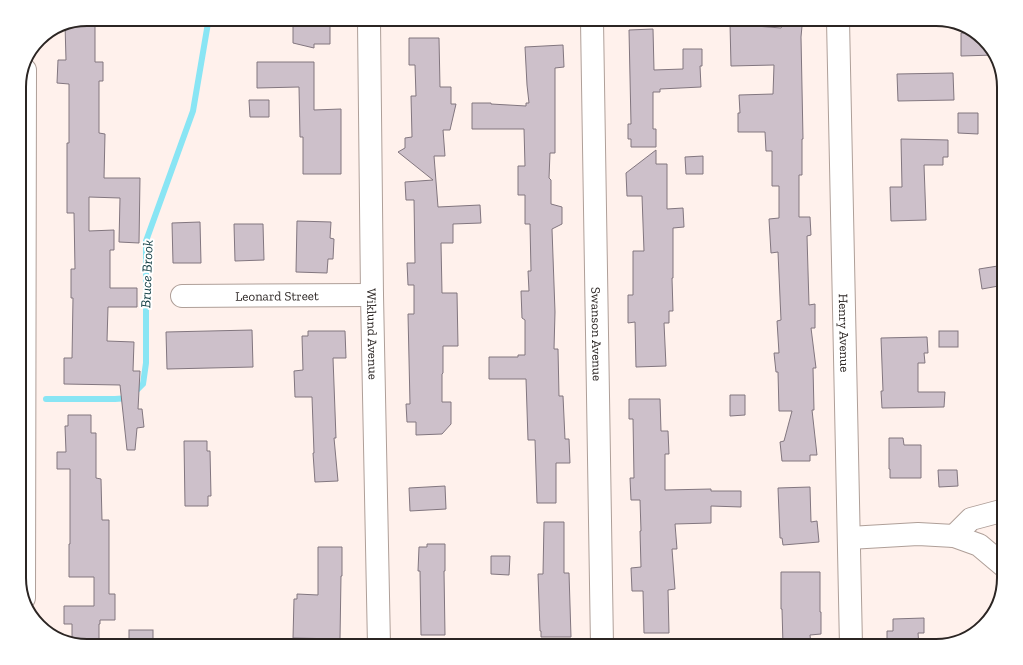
<svg xmlns="http://www.w3.org/2000/svg" width="1023" height="665" viewBox="0 0 1023 665" font-family="'Zilla Slab',serif">
<style>
.lines{fill:none;stroke-linecap:round;stroke-linejoin:round}
.stream{stroke:#89e5f4;stroke-width:6}
.building{fill:#cdc0ca;stroke:#82767f}
.minor-casing{stroke:#af9f98;stroke-width:24}
.minor{stroke:#fff;stroke-width:22}
.labels{text-anchor:middle;dominant-baseline:central;stroke-width:4;stroke-linejoin:round;paint-order:stroke}
.street-label{font-size:13px;fill:#2b2523;stroke:#fff}
.water-label{font-size:14px;font-style:italic;fill:#0c393f;stroke:#fff}
.rim{fill:none;stroke:#2b2523;stroke-width:2}
</style>
<rect width="100%" height="100%" fill="#fff1ec"/>
<g class="lines">
<path class="stream" d="M46 399H115L129 398 143 384 146 363V241L193 111 208 23"/>
</g>
<g class="building">
<path d="M293 23H330V44H314V48L293 43Z"/>
<path d="M65 24H95V62H103V81H99V133L105 134 104 178H140L139 243 119 242 120 198 89 197V231L114 230V250H110V288H137V307H108L107 341 134 342 133 371H140L138 409H142L144 427 137 428 135 450H127L120 385 64 384V358H72L73 298H71V269H75L74 213H67V143H69V84L57 83 58 60H66Z"/>
<path d="M730 24 781 28 783 25 802 26 801 37 803 139H802V175H799V217H810L811 235 807 236 809 305 815 304V328H811L816 368H813L814 410H812L817 455H810V461H782L780 442 784 441 792 411H779L778 372H776L774 353H779L777 321 781 320 778 252 771 253 769 219 779 218V186H772V151H766L765 132H738V113H740L739 95 773 94 774 65 731 66Z"/>
<path d="M653 29 654 70 683 69V49H702V66H700L701 87 660 89V92H653V129H656V147H631V139H628V124H631L629 30Z"/>
<path d="M975 32 995 53V55L961 56V33Z"/>
<path d="M409 38H439L440 87H451V104H456L450 130H443L445 156H434L438 207 480 205 481 223 453 224V243H441L442 293H457L458 346H443V373L442 374V402H451V424L442 434 416 435V422H407L406 404H410L408 314H414V285H408L407 263H415L414 200H406L405 182 433 180 398 152 405 148V138L412 137 411 96H416L415 65H409Z"/>
<path d="M563 45 564 67 555 68V153H550L549 178 551 180V204L562 207V224L552 229 555 312 554 349H558L559 396H563L565 439H569L570 463H556V503H537L535 440H528L526 379H489V357H518V355H525V320L522 318 521 291H529L528 271H531L530 224H525V195H518V166H525L524 129H472V103H491V104L526 106V103H529L527 85 525 47Z"/>
<path d="M257 62H314V110L341 109V174H303V137H300L299 87 257 88Z"/>
<path d="M953 73 954 100 898 101 897 74Z"/>
<path d="M249 100H269V117H250Z"/>
<path d="M958 113H978V134L958 133Z"/>
<path d="M901 139 948 140V157H943V165H924L926 220 891 221 890 187H902Z"/>
<path d="M656 150V164H667V209L683 208 684 227 673 228V278H672L673 311H669V323H664L666 366 636 367 635 322 628 323V295H633V251H644L642 196H627L626 173Z"/>
<path d="M703 156V174H686L685 157Z"/>
<path d="M297 221 331 222 330 238 334 239 333 259H328L327 273 296 272Z"/>
<path d="M200 222 201 263H173L172 223Z"/>
<path d="M234 224H263L264 260 235 261Z"/>
<path d="M1004 265V285L982 289 979 269Z"/>
<path d="M252 330 253 367 167 369 166 332Z"/>
<path d="M308 331H345L346 358H333L336 438H334L338 481 315 482 313 453H314L312 397H295L294 371 303 370 302 336H308Z"/>
<rect x="939" y="331" width="19" height="16"/>
<path d="M927 337 928 353H924L925 363H918V392H945L944 407 882 408 881 391H883L881 338Z"/>
<path d="M730 395H745V415L730 416Z"/>
<path d="M629 399H660L661 431H668L669 454H665V490L711 489V491H741V507L711 506V523L675 524 677 549H672L675 589 668 590 669 633H644L643 591H632L631 568 641 567 640 531H641L640 500H631L630 478H634L633 419H629Z"/>
<path d="M68 415H91V433H96V478L101 479 102 520H109V594H115V620H100V624H99V646H87L72 641V624H64V606H94V577H69V544H70V469H57V452H66L65 426H68Z"/>
<path d="M889 438H903L904 445H921V478H890V469H889Z"/>
<path d="M184 441H207V451H210L211 496H208V506H185Z"/>
<path d="M938 470H957L958 486 939 487Z"/>
<path d="M445 486 446 509 410 511 409 488Z"/>
<path d="M810 487 811 522 817 521 819 542 783 545 782 538H780L778 488Z"/>
<path d="M544 522H564V573H569L571 637H541V631H540L538 574H543Z"/>
<path d="M427 544H445V571H444L445 635H421L420 571H418L419 547H427Z"/>
<path d="M318 547H342V576H341L340 639 293 638 294 599H297V594L318 595Z"/>
<path d="M491 556H510L509 575 491 574Z"/>
<path d="M781 572H820V612H821V634L810 635 811 646H783L782 609H781Z"/>
<path d="M924 618V633H918L919 646H887V631H893V619Z"/>
<rect x="129" y="630" width="24" height="16"/>
</g>
<g class="lines">
<defs>
<g id="minor">
<path id="s1" d="M838 20 851 646"/>
<path id="s2" d="M592 21 602 646"/>
<path id="s3" d="M369 22 372 295 379 646"/>
<path id="s4" d="M182 296 372 295"/>
<path d="M954 536 971 519 1001 511 1004 512"/>
<path d="M849 538 918 534 954 536 979 545 1004 566"/>
<path d="M24 598 25 70"/>
</g>
</defs>
<use href="#minor" class="minor-casing"/>
<use href="#minor" class="minor"/>
</g>
<g class="labels">
<g class="street-label">
<text stroke="none"><textPath href="#s4" startOffset="95">Leonard Street</textPath></text>
<text stroke="none"><textPath href="#s1" startOffset="313">Henry Avenue</textPath></text>
<text stroke="none"><textPath href="#s3" startOffset="312">Wiklund Avenue</textPath></text>
<text stroke="none"><textPath href="#s2" startOffset="313">Swanson Avenue</textPath></text>
</g>
<g class="water-label">
<text transform="translate(147 274) rotate(-88)">Bruce Brook</text>
</g>
</g>
<path d="M0 0H1023V665H0ZM87 26H936A61 61 0 0 1 997 87V578A61 61 0 0 1 936 639H87A61 61 0 0 1 26 578V87A61 61 0 0 1 87 26Z" fill="#fff" fill-rule="evenodd"/>
<path class="rim" d="M87 26H936A61 61 0 0 1 997 87V578A61 61 0 0 1 936 639H87A61 61 0 0 1 26 578V87A61 61 0 0 1 87 26Z"/>
</svg>
